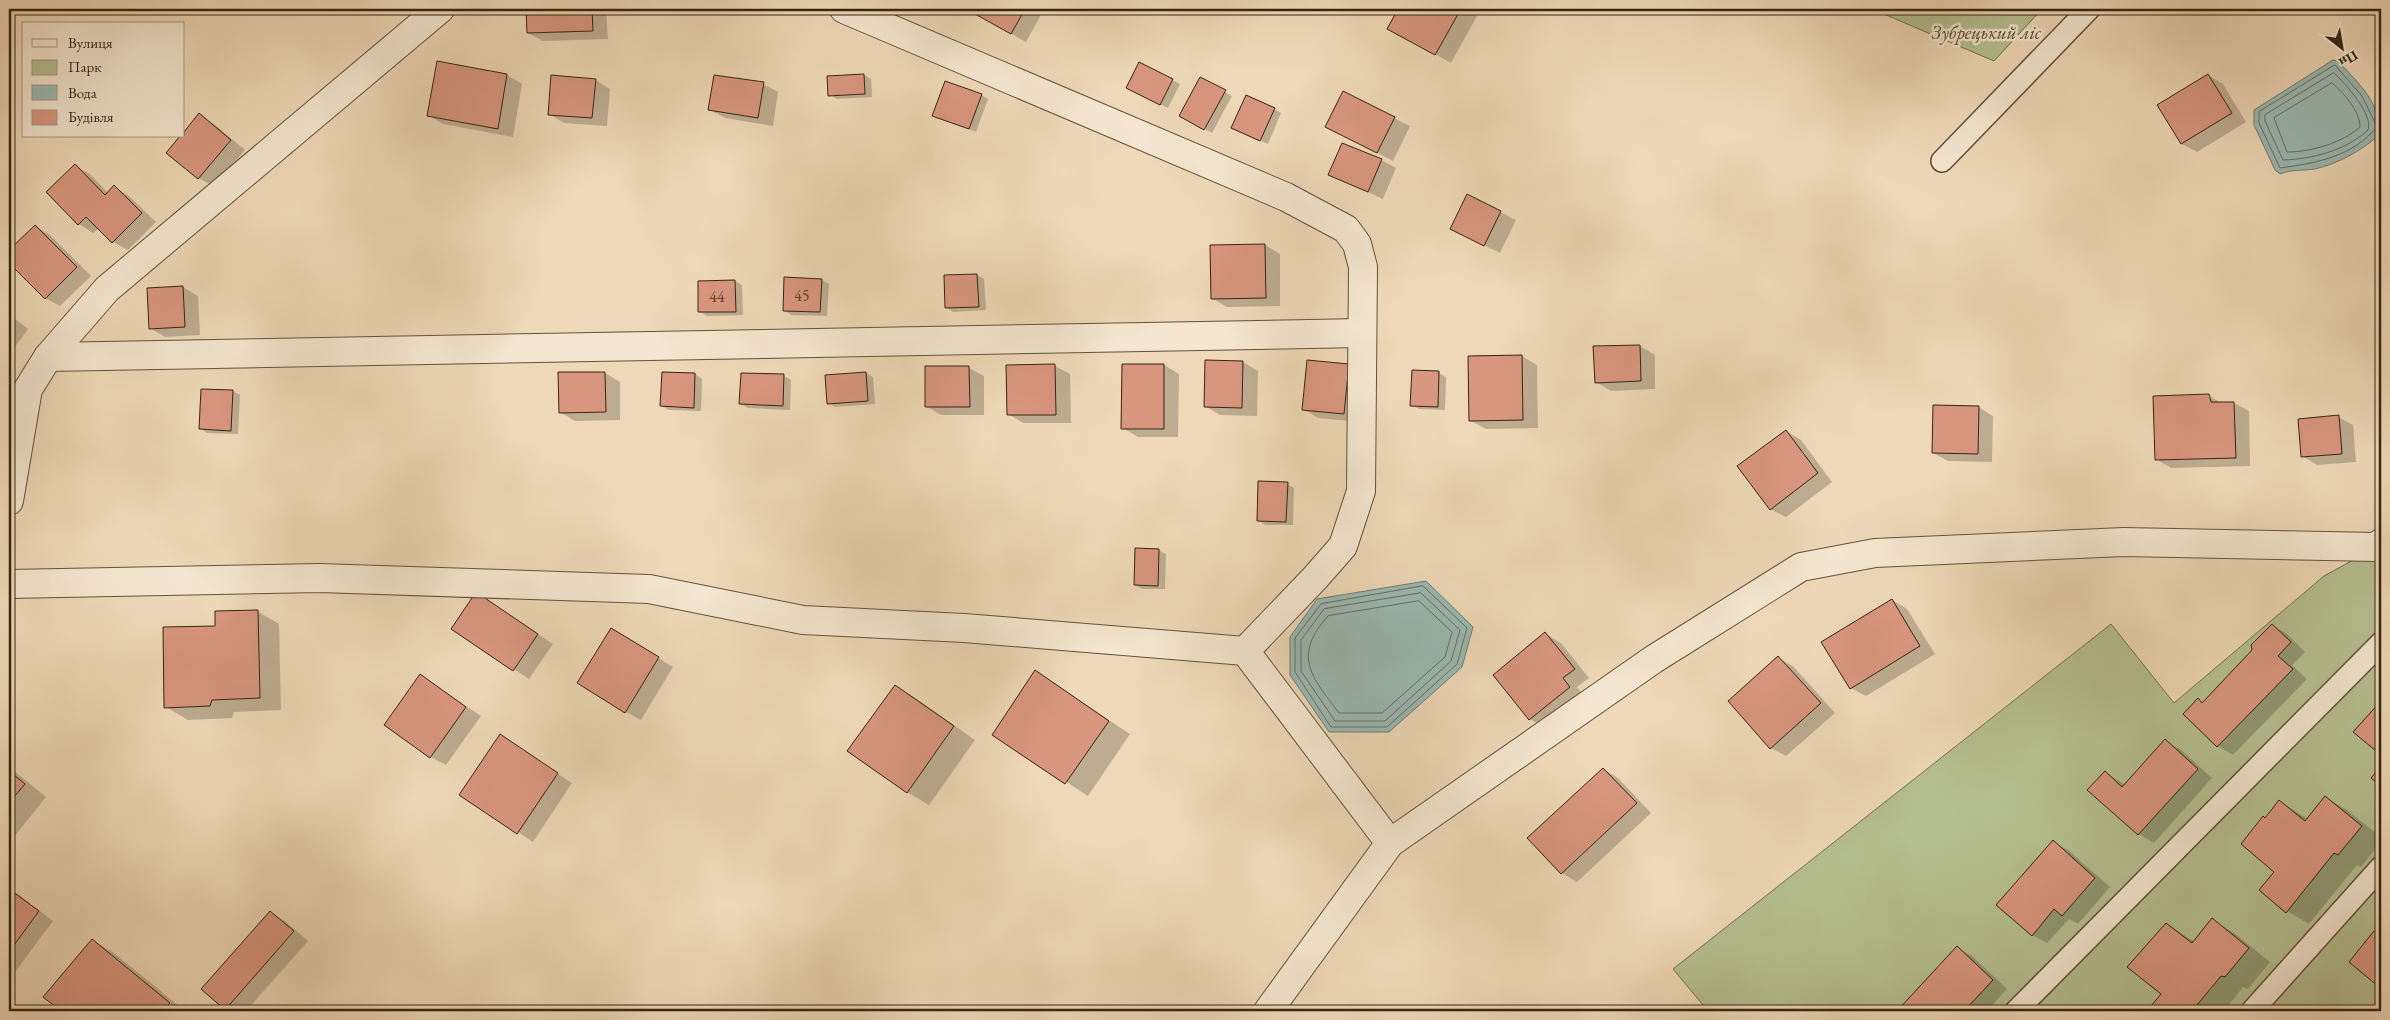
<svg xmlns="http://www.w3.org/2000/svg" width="2390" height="1020" viewBox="0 0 2390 1020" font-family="'EB Garamond',serif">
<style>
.green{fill:#b5bf91;stroke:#757252}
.water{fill:#9ab9b3;stroke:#727d73}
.shadow{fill:#0003}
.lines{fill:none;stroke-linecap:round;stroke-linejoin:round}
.shore{stroke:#686e63;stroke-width:1}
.building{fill:#d8967e;stroke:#352413}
.lane-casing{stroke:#63513c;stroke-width:24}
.street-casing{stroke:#63513c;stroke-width:30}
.lane{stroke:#f4e6d0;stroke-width:21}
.street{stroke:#f4e6d0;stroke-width:28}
.labels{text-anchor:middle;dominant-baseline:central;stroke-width:5;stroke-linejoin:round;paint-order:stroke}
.number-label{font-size:16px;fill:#5e402e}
.park-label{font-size:19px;font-style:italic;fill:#554b32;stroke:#f4e6d0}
</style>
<rect width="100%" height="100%" fill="#eed8b7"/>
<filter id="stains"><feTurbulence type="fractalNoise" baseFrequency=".004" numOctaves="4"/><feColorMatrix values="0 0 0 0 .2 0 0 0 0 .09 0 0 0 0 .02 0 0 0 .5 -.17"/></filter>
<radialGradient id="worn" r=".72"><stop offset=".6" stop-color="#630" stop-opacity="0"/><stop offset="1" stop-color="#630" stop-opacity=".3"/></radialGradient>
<g class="green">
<path d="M1872 9H2042L1994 61Z"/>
<path d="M2381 543V1011H1708L1673 969 2111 624 2174 703 2324 576 2377 547Z"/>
</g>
<g class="water">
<path d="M2333 60 2338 61C2357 82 2384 105 2378 136 2361 151 2337 164 2315 169 2303 171 2292 169 2280 174L2275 170 2254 125V110Z"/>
<path d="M1426 581 1473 627 1462 667 1389 732H1329L1290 675V637L1317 599Z"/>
</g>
<g class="shadow">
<path d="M527 9H606L608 39 543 41 528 33Z"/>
<path d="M692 9H705V11Z"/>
<path d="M967 9H1034L1042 13 1026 42Z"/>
<path d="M1399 9H1465L1477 16 1451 63 1388 28Z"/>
<path d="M438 62 507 75 522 84 513 137 443 124 428 115Z"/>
<path d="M864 75 871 79 872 97 837 99 830 95 828 77Z"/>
<path d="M2208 75 2223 84 2246 122 2197 152 2182 144 2159 105Z"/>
<path d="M1201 79 1232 96 1212 133 1180 115Z"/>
<path d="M595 80 610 89 607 126 564 123 549 114Z"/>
<path d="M1172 80 1180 84 1168 108 1134 92Z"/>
<path d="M763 84 778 92 773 126 725 118 710 110Z"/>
<path d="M1344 93 1410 126 1393 161 1327 127Z"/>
<path d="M981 95 988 99 976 132 934 115Z"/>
<path d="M1274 109 1281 113 1268 144 1240 132Z"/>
<path d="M199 115 214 124 245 150 214 187 199 178 184 136Z"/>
<path d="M1381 160 1396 168 1383 199 1330 175Z"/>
<path d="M75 166 90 174 108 193 114 187 129 196 156 222 128 250 113 242 99 228 93 233 79 224Z"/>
<path d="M1468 196 1516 220 1500 253 1467 237Z"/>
<path d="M35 226 50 235 91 276 60 306 45 298 9 261V252Z"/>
<path d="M1265 245 1280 254V306L1227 307 1212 298Z"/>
<path d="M977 275 984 279 986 310 953 312 946 307 945 276Z"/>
<path d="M822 280 829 284 827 316 791 315 784 310Z"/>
<path d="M735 281 742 285 743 315 707 316 700 312Z"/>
<path d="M183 287 198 296 200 335 165 337 150 328Z"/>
<path d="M9 314 28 329 9 355Z"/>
<path d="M1640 346 1655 355V389L1611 391 1596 382Z"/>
<path d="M1522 356 1537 365 1538 428 1486 429 1471 421Z"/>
<path d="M1243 362 1258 371 1257 416 1220 415 1205 406Z"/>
<path d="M1164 365 1179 374 1178 437H1138L1123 428V366Z"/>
<path d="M1348 365 1359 422 1318 418 1303 409Z"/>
<path d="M1008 366H1055L1070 374 1071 423H1023L1008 414Z"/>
<path d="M969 368 984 376V415H941L926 406Z"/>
<path d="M1414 372 1439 373 1446 377 1445 410 1419 409 1412 405Z"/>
<path d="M605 373 620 382V420L575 421 560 412Z"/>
<path d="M866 373 873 377 875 404 835 407 828 403Z"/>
<path d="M663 374H695L702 379 701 411 669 410 662 406Z"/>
<path d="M742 374 784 376 791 380 790 410 748 408 741 404Z"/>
<path d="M202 390 233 391 240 395 238 434 207 433 200 428Z"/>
<path d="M2209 396 2222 403H2234L2249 411 2250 466 2171 468 2156 459Z"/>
<path d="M1978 407 1993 416 1992 462 1948 461 1933 453Z"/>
<path d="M2338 417 2353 425 2356 462 2317 465 2302 456Z"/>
<path d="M1786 431 1801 440 1832 482 1786 517 1770 509Z"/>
<path d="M1287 484 1294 488 1293 525H1265L1258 520Z"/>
<path d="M1158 550 1166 554 1165 589H1142L1135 585Z"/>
<path d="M476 594 553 644 529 679 452 629Z"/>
<path d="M1892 600 1907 609 1935 654 1866 696 1851 688Z"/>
<path d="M257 611 279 624 281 710 234 712 232 718 188 720 166 707 216 627Z"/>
<path d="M2272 625 2287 634 2305 652 2292 665 2307 679 2233 755 2218 746 2184 714 2198 700 2204 703 2254 651Z"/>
<path d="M1546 634 1561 643 1589 678 1577 687 1584 696 1545 728 1530 719Z"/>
<path d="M626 638 673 667 641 720 626 712Z"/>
<path d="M1778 658 1793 666 1835 713 1786 756 1771 748Z"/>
<path d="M1036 672 1130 734 1088 796 993 734Z"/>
<path d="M420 676 481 716 446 765 431 757Z"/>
<path d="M895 686 917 699 975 740 929 805 907 792Z"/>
<path d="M2381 702V753L2355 732Z"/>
<path d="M500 736 572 783 533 842 461 794Z"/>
<path d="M2165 741 2180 749 2212 778 2154 843 2139 834 2089 790 2105 772 2125 785Z"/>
<path d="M9 767 46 797 9 843Z"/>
<path d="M1603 769 1618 778 1651 813 1577 882 1562 873Z"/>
<path d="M2325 797 2347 810 2381 837V841L2361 867 2357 865 2309 924 2287 911 2276 871 2266 819 2280 802 2308 819Z"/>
<path d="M2053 842 2068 850 2110 887 2078 924 2069 919 2047 943 2032 935Z"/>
<path d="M9 887 53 921 15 972 9 969Z"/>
<path d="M270 912 285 921 308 941 246 1011H230L226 1009Z"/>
<path d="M2212 920 2234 933 2270 962 2248 989 2243 987 2224 1011H2148L2162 994 2167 924 2195 942Z"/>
<path d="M2374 933 2381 936V987L2380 986Z"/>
<path d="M92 940 114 953 185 1011H63L45 997Z"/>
<path d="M1957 948 1972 956 2007 989 1987 1011H1898Z"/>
</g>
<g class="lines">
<g class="shore">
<path d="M2335 65 2362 96 2377 127C2352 157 2316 163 2280 168L2259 123V112Z"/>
<path d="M2334 73C2345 83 2374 115 2368 130 2345 151 2312 159 2283 160L2265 121V115Z"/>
<path d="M2332 83C2344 93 2360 111 2360 127 2342 143 2311 152 2287 152L2274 118Z"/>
<path d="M1423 586 1467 628 1457 664 1387 727H1331L1295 672V638L1321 604Z"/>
<path d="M1421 593 1460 630 1451 661 1385 721H1335L1301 671V640L1324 609Z"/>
<path d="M1419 601 1452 632 1445 657 1382 713H1339C1311 676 1292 656 1328 616Z"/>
</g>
</g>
<g class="building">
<path d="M526 9H592L593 31 527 33Z"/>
<path d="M966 9H1025L1011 34Z"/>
<path d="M1398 9H1461L1435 55 1387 29Z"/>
<path d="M437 61 507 74 498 129 427 116Z"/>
<path d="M1139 62 1173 79 1160 105 1126 88Z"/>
<path d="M864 74 865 94 828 96 827 76Z"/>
<path d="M2208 74 2232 113 2181 144 2157 105Z"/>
<path d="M551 75 596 79 592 118 548 115Z"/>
<path d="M714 75 764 82 758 118 708 110Z"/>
<path d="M1200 77 1226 90 1204 130 1179 116Z"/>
<path d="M945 81 982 94 969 129 932 116Z"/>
<path d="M1343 91 1395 117 1377 153 1325 127Z"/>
<path d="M1246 95 1275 108 1260 141 1231 128Z"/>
<path d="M199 113 231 140 198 179 166 153 180 136H184V132Z"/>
<path d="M1342 143 1382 159 1368 192 1328 175Z"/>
<path d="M75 164 105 195 114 185 142 213 112 243 86 217 78 225 46 192Z"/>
<path d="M1467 194 1501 211 1484 246 1450 229Z"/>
<path d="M35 225 77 267 45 299 9 263V250Z"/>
<path d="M1265 244 1266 298 1211 299 1210 245Z"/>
<path d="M977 274 979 307 945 308 944 275Z"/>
<path d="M784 277 822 279 820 312 783 311Z"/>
<path d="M735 280 736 312H698V281Z"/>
<path d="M183 286 185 327 149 329 147 288Z"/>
<path d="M1640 345 1641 381 1595 383 1593 346Z"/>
<path d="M1522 355 1523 420 1469 421 1468 356Z"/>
<path d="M1205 360 1243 361 1242 408 1204 407Z"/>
<path d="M1307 360 1349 364 1344 414 1302 410Z"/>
<path d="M1055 364 1056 415H1007L1006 365Z"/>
<path d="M1122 364H1164V429H1121Z"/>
<path d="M925 366H969L970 407H925Z"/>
<path d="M1412 370 1439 371 1438 407 1410 406Z"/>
<path d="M558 372H605L606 412 559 413Z"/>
<path d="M662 372 695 373 694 408 660 406Z"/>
<path d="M866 372 868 401 827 404 825 375Z"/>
<path d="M741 373 784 374 783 406 739 404Z"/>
<path d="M201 389 233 390 231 431 199 429Z"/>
<path d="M2209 394 2211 402H2234L2236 458 2155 460 2153 396Z"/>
<path d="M1933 405 1979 406 1978 454 1932 453Z"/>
<path d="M2339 415 2342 454 2301 457 2298 419Z"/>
<path d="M1786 430 1818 473 1770 510 1737 466Z"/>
<path d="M1258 481 1288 482 1286 522 1257 521Z"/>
<path d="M1135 548 1159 549 1158 586 1134 585Z"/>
<path d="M476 592 538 634 513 671 451 629Z"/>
<path d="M1892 599 1920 646 1850 689 1821 642Z"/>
<path d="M258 610 260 698 212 700 210 706 164 708 163 627 215 626V611Z"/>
<path d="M2272 624 2291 642 2278 656 2293 669 2217 747 2183 714 2198 698 2202 703 2252 650 2251 645Z"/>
<path d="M611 628 659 657 625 713 577 683Z"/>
<path d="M1545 632 1575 669 1563 678 1570 687 1529 720 1493 675Z"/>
<path d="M1778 656 1821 703 1770 749 1728 701Z"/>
<path d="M1035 670 1109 721 1065 784 992 735Z"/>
<path d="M420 674 466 707 430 758 384 725Z"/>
<path d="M895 685 954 726 907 793 847 751Z"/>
<path d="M2381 701V755L2353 732Z"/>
<path d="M500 734 558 773 517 834 459 795Z"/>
<path d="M2165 739 2198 769 2138 835 2087 790 2105 771 2122 787Z"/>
<path d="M2381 766V786L2371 778Z"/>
<path d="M1603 768 1637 803 1561 874 1527 838Z"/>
<path d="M9 771 25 784 9 803Z"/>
<path d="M2325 796 2362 826 2338 855 2334 853 2286 913 2259 890 2274 872 2241 844 2263 816 2265 818 2279 800 2305 821Z"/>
<path d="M2053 840 2095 878 2062 916 2054 909 2032 936 1996 905Z"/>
<path d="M9 889 39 911 9 952Z"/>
<path d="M270 911 294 931 225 1010 201 989Z"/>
<path d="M2212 918 2249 948 2225 977 2221 976 2192 1011H2147L2161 994 2127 967 2166 923 2192 943Z"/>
<path d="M2374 931 2380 936 2381 934V984L2379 987 2349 962Z"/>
<path d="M92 939 170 1003 162 1011H61L43 997Z"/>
<path d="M1957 946 1993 980 1964 1011H1897Z"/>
</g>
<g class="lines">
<defs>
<g id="lane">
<path d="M1942 161 2089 9"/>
<path d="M2016 1011 2381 643"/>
<path d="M2252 1011 2381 867"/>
</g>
<g id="street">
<path d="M844 9 1286 197 1346 229 1357 244 1363 267 1361 491 1343 546 1315 578 1245 651"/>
<path d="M48 357 1362 333"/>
<path d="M9 501 28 389 48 357 107 289 440 9"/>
<path d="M9 584 319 578 649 589 803 620 964 628 1245 651 1390 843"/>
<path d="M1268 1011 1390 843 1654 659 1801 567 1875 553 2124 542 2377 547 2381 543"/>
</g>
</defs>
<use href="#lane" class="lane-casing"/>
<use href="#street" class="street-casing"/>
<use href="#lane" class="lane"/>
<use href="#street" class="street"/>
</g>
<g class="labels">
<g class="number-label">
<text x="802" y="295">45</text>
<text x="717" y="296">44</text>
</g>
<g class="park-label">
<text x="1986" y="32">Зубрецький ліс</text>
</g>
</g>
<rect width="2390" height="1020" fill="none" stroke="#eed8b7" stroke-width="30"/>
<rect x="10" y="10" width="2370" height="1000" fill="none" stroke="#352413" stroke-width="2.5"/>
<rect x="15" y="15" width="2360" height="990" fill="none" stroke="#352413"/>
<rect x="22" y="22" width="162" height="115" fill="#f4e6d0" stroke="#a89884"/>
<rect x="32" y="39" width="25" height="8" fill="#f4e6d0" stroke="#a89884"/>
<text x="68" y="48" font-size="15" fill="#352413">Вулиця</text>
<rect x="32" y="60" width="25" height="15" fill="#b5bf91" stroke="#a89884"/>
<text x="68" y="72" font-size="15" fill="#352413">Парк</text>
<rect x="32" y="85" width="25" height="15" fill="#9ab9b3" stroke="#a89884"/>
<text x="68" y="98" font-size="15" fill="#352413">Вода</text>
<rect x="32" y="110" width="25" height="15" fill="#d8967e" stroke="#a89884"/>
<text x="68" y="122" font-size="15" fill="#352413">Будівля</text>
<g transform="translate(2342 48) rotate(149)" stroke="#f4e6d0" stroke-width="4" paint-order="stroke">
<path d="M0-4L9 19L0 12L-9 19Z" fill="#352413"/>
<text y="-8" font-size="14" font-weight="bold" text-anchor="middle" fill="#352413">Пн</text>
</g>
<rect width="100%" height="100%" filter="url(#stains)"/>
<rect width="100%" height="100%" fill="url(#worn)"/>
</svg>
